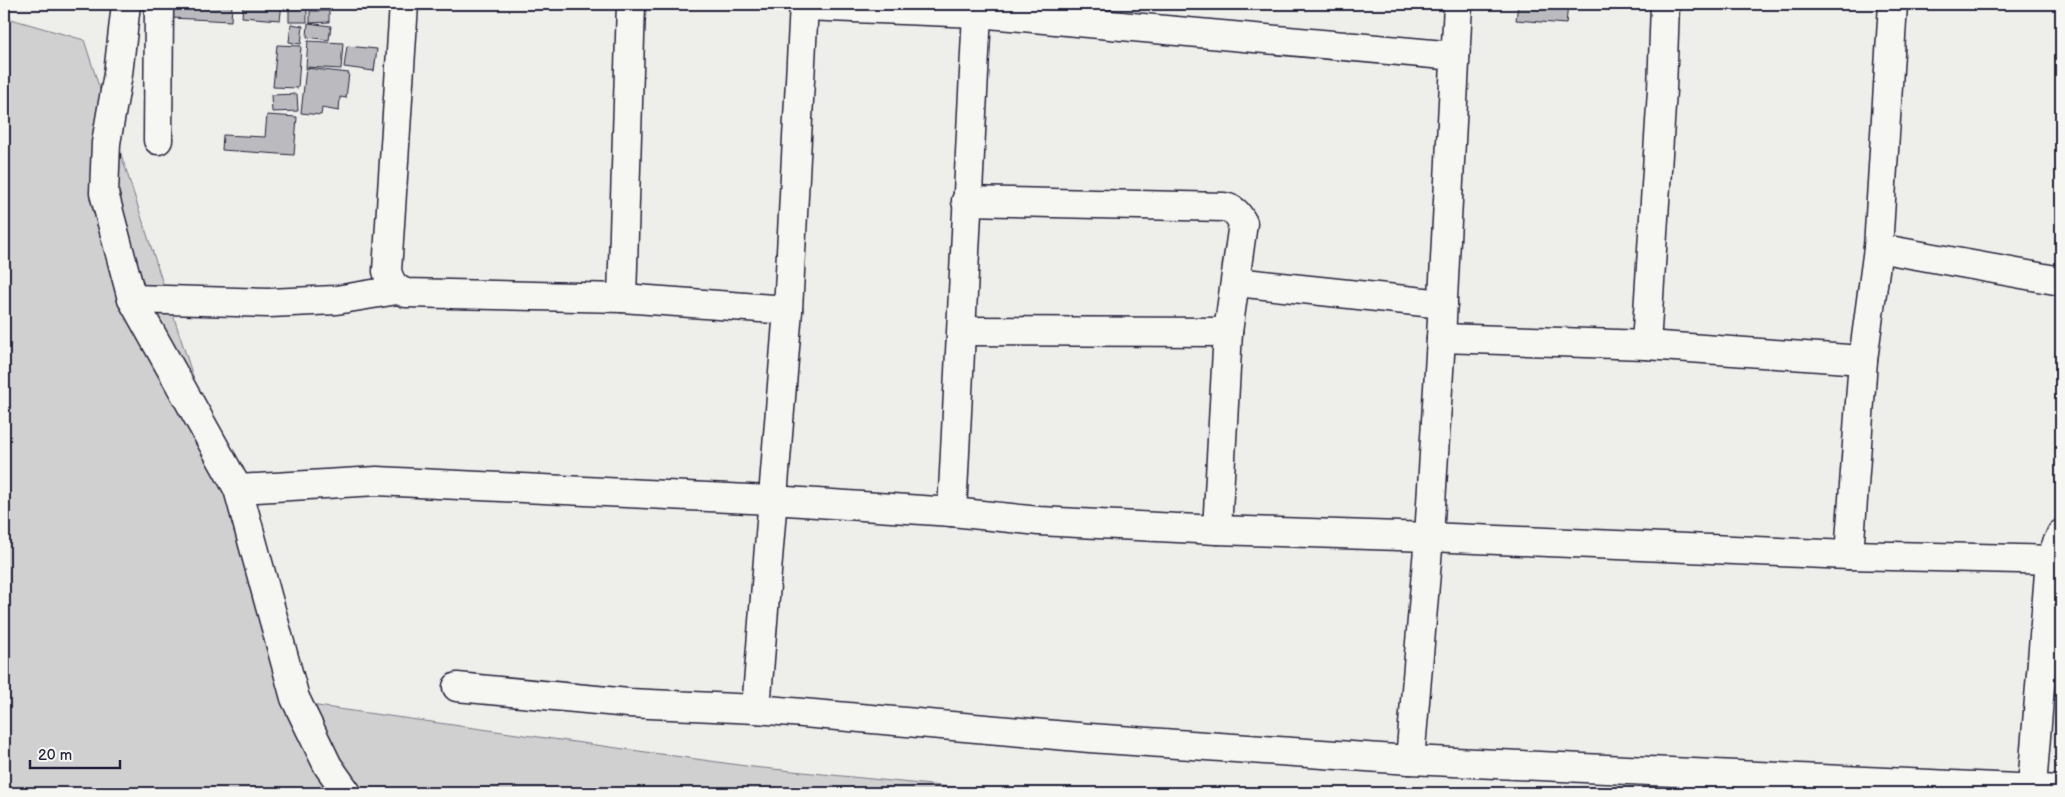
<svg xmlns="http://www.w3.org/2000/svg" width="2065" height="797" viewBox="0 0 2065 797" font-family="'Balsamiq Sans',sans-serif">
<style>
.green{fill:#d0d0d1;stroke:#797986}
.building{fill:#bbbbbf;stroke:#22223b}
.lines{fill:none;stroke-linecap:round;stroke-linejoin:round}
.minor-casing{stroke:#22223b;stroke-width:31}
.minor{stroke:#f6f6f2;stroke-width:28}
</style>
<rect width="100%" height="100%" fill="#eeeeeb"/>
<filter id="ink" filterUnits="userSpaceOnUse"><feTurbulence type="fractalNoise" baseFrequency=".02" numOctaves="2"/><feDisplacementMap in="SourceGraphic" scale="10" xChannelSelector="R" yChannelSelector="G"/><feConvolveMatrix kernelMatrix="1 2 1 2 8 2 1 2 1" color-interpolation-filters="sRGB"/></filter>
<g filter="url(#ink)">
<path class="green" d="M4 17 84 40 213 438 303 704 753 767 1010 793H4Z"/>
<g class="building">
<path d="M173 4H232L231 21 172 18Z"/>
<path d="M243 4H282L280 20 242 17Z"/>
<rect x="289" y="4" width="18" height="18"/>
<path d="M1518 4H1568L1566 24 1516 20Z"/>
<path d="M310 11H329V22L310 23Z"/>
<path d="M308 23 331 26 329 40 307 37Z"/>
<path d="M291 24 303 26 301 44 289 42Z"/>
<path d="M308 41 343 43 341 69 306 67Z"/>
<path d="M277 45 301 46 298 88 273 87Z"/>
<path d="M347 46 377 49 374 71 344 67Z"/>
<path d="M306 68 349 73 346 98 340 97 339 111 322 108 321 115 301 113Z"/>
<path d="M297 94 298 111 272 112 271 95Z"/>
<path d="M267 115 297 117 294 155 222 150 223 135 265 137Z"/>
</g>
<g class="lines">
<defs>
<g id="minor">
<path d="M126 4 118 74 106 143 104 193 132 299 238 489 295 698 328 766 347 793"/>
<path d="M404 4 387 271C390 283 395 289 406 293L622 298 788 310"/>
<path d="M804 6 977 13 1455 56"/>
<path d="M158 140 159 4"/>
<path d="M966 201 1224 207C1235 209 1238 214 1243 223L1228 332 1217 530"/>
<path d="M1878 248 2061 281"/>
<path d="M1236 282 1443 304"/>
<path d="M622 298 631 4"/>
<path d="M132 299 269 303 336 300 397 290"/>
<path d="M962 331 1228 332"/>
<path d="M1441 338 1646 345 1863 360"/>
<path d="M1646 345 1662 90 1665 4"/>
<path d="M238 489 377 481 772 500 952 512 1039 521 1217 530 1429 537 1849 555 2061 560"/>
<path d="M952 512 977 13"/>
<path d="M1849 555 1863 360 1878 248 1893 4"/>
<path d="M457 687 629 703 756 709 1090 738 1410 760 2061 790"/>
<path d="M756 709 788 310 804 4"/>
<path d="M1410 760 1429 537 1441 338 1458 4"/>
<path d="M2032 787 2050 560 2061 534"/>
</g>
</defs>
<use href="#minor" class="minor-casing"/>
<use href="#minor" class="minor"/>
</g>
</g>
<rect width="2065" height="797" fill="none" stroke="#f6f6f2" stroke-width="20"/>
<rect x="10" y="10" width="2045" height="777" fill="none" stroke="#22223b" stroke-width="2" filter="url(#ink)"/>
<path d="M30 760v8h90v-8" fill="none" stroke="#22223b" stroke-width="2.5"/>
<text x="38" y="760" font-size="15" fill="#22223b" stroke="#f6f6f2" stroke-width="4" paint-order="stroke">20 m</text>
</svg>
